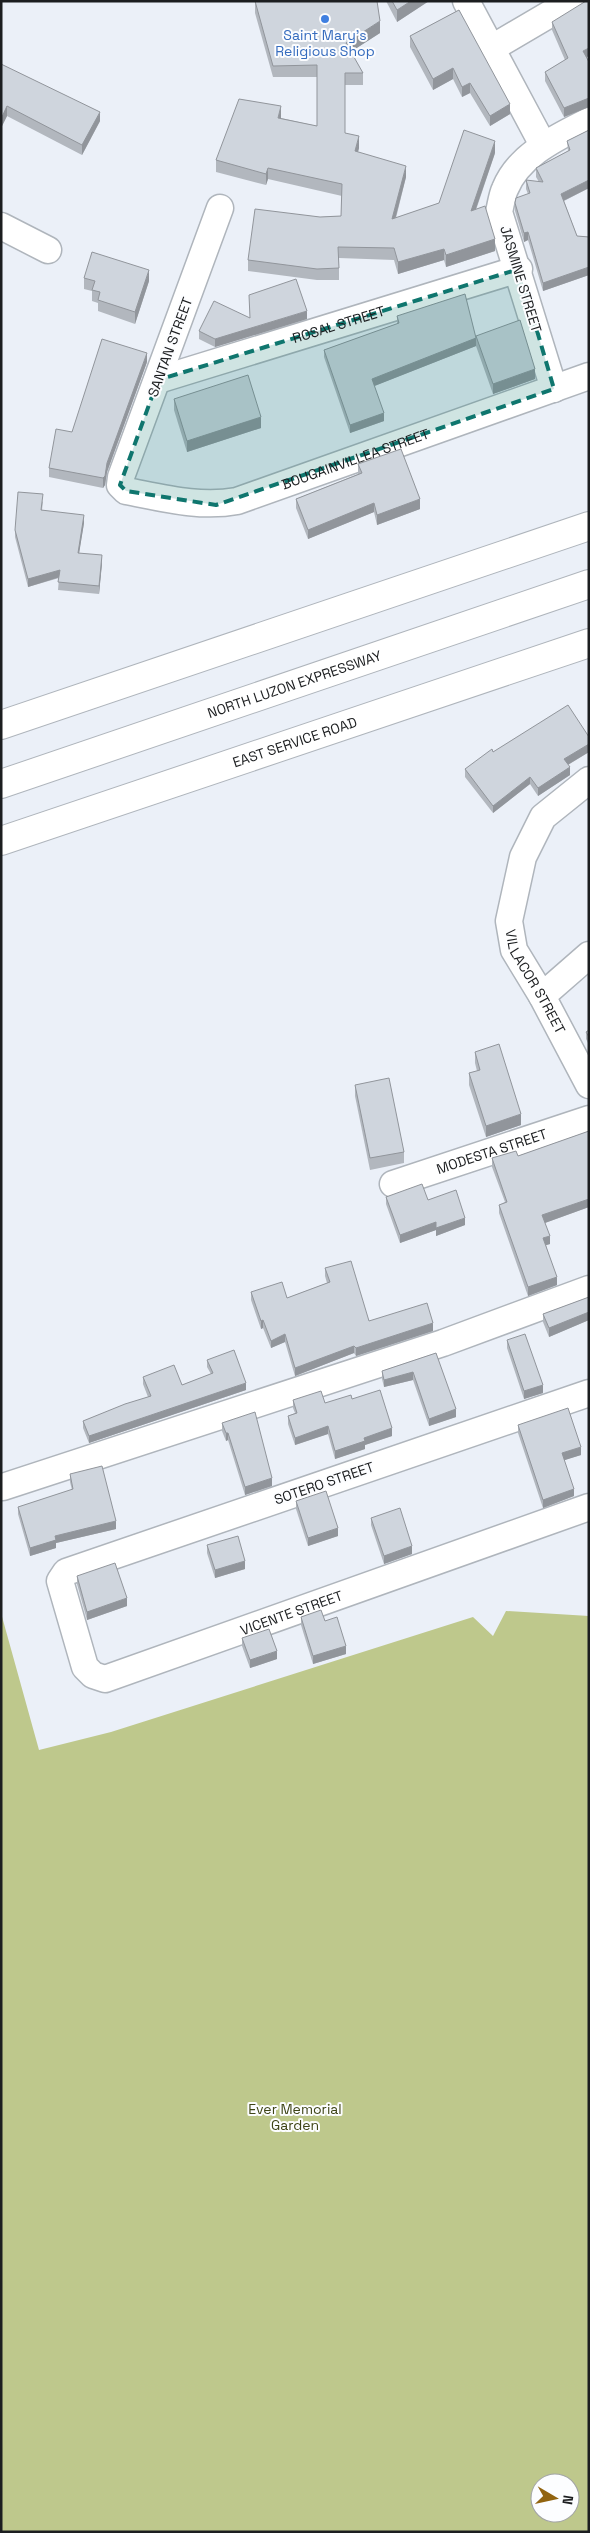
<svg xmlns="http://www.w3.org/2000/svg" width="590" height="2533" viewBox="0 0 590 2533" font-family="'Space Grotesk',sans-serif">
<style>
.green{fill:#bec88c;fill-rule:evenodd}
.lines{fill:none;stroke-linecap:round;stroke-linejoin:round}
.street-casing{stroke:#afb5bc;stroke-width:29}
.secondary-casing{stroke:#afb5bc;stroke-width:30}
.highway-casing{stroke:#afb5bc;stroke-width:30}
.street{stroke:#fff;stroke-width:26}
.secondary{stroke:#fff;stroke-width:28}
.highway{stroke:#fff;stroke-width:28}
.wall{fill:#b2b7be}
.shaded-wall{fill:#91959b}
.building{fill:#cfd5dd;stroke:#91959b}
.marked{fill:#0f766e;fill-opacity:0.2;stroke:#0f766e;stroke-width:4;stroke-dasharray:10 6;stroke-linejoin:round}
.shop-dot{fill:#3f7fe0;stroke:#fcfdff;stroke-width:2}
.labels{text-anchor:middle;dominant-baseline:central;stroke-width:4;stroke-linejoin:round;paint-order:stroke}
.shop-label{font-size:14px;fill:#366cbe;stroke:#fcfdff}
.street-label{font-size:14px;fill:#1c1e20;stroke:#fcfdff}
.park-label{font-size:14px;fill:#3e4416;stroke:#fcfdff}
</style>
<rect width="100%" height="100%" fill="#ebf0f8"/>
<path class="green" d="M506 1611 589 1616V2532H1V1613L39 1750 111 1732 473 1617 493 1636ZM540 2483H570V2513H540Z"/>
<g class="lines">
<defs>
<g id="street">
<path d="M466 1 543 145"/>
<path d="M492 48 572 1"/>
<path id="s1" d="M220 208 121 477 120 485 126 491C163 498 200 508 237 501L589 376"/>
<path d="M1 226 48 250"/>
<path id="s2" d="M158 380 519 269"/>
<path d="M554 389 499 212C501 204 502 195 505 189 519 154 558 137 589 121"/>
<path id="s3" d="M589 780 543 817 523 857 509 921 514 950 542 996 589 1085"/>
<path d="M542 996 589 955"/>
<path id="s4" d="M393 1184 589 1119"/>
<path id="s5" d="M589 1393 66 1572 60 1581 85 1667 93 1675 105 1679 589 1507"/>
<path d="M3 1487 443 1343 589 1289"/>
</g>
<g id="secondary">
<path id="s6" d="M1 841 589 643"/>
</g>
<g id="highway">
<path d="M1 725 589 526"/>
<path id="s7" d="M1 784 589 584"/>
</g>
</defs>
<use href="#street" class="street-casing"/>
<use href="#secondary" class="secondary-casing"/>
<use href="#highway" class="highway-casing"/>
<use href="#street" class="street"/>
<use href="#secondary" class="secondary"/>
<use href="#highway" class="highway"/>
</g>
<g class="wall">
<path d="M255 1 380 33 350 52 363 73V85H345V133L359 148 358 152 406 177 396 218 439 203 495 153 476 210 495 251 446 267 444 260 398 274 394 260 339 258V280H317L248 271V260L320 217 341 216 342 196 268 179 266 185 216 172V160L281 118 317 126V77H273L255 13Z"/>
<path d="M386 1H429L397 22Z"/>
<path d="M459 10 510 114 490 126 470 93 462 97 453 79 433 90 410 47V36Z"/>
<path d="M552 22 586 57 589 62V107L564 117 545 81V72L565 60 552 30Z"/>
<path d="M1 64 100 121 82 155 7 116 1 128Z"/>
<path d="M589 130V188L564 201 577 236 589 237V275L543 291 528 240 524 242 515 211V203L528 194 526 189V180L539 182 536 177V168L568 151 567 141Z"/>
<path d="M84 278 149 281 135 324 98 311V303L92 301V291L84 289Z"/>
<path d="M397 316 476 338V336L535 379 493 394 476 346 374 386 384 421 350 433 324 357V350L397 324Z"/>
<path d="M250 318 307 319 215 347 199 339V331Z"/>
<path d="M147 362 107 472 105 485 103 488 49 477V468L72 432Z"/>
<path d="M174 399 261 428 187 452 174 410Z"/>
<path d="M358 464 420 509 377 525 374 512 308 539 296 508V499L358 474Z"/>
<path d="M43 501 42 510 84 523 79 553 102 563 99 594 58 590 59 578 28 587 15 537V530Z"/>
<path d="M589 737V752L568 765 570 775 538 796 530 784 493 813 465 777V769L493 752Z"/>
<path d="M589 1030V1045L586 1039V1032Z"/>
<path d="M475 1052 521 1125 486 1137 469 1085V1073L477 1071 475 1063Z"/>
<path d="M355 1085 404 1152V1163L370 1170 355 1096Z"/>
<path d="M589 1131V1207L545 1223 550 1244 546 1245 557 1285 528 1296 499 1213V1205L505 1202 492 1167V1158L518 1156Z"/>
<path d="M386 1197 428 1200 465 1225 436 1236V1230L400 1243 386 1204Z"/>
<path d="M325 1268 369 1321 433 1331 356 1356 354 1353 295 1376 285 1342 271 1348 263 1328 261 1329 251 1300V1292L287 1298 327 1283 325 1276Z"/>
<path d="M589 1297V1320L549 1337 543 1322V1314Z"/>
<path d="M507 1340 543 1393 524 1399 507 1348Z"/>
<path d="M436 1353 456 1417 429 1426 413 1380 384 1387 382 1379V1371Z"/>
<path d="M207 1360 246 1390 89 1443 83 1428V1421L148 1397 143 1384V1377L182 1385 211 1374 207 1367Z"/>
<path d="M352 1399 392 1436 365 1445V1449L335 1459 328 1434 295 1445 288 1424V1416L295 1413 293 1408V1400L325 1403Z"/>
<path d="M222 1423 272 1486 245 1495 228 1440 226 1441 222 1431Z"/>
<path d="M518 1425 581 1455 564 1460 574 1496 543 1508 518 1433Z"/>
<path d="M70 1474 116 1529 56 1543V1548L30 1556 18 1514V1507L72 1490 70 1482Z"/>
<path d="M296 1501 338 1536 308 1546 296 1509Z"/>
<path d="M371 1518 412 1554 384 1564 371 1525Z"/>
<path d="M207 1545 245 1569 215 1578 207 1553Z"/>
<path d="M77 1576 127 1606 87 1620 77 1584Z"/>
<path d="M301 1617 325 1621 346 1654 313 1664 301 1625Z"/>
<path d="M242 1638 277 1659 250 1668 242 1646Z"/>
</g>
<g class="shaded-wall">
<path d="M411 1H429L397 22V10Z"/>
<path d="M380 21V33L346 55V43Z"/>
<path d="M589 48V56L583 59V51Z"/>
<path d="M453 68V79L433 90V79Z"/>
<path d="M470 83V93L462 97V87Z"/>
<path d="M589 98V107L564 117V108Z"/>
<path d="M510 104V114L490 126V116Z"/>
<path d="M7 106V116L1 128V119Z"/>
<path d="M281 106V118H278Z"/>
<path d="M100 112V121L82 155V145Z"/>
<path d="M359 136V148L355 163V151Z"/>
<path d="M495 141V153L471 223V211Z"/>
<path d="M406 166V177L392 231V219Z"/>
<path d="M268 168V179L266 185V174Z"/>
<path d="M589 180V188L561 202V194Z"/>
<path d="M528 232V240L524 242V233Z"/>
<path d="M495 239V251L446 267V255Z"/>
<path d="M444 249V260L398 274V262Z"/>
<path d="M589 267V275L543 291V283Z"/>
<path d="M149 270V281L135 324V312Z"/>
<path d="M307 311V319L215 347V339Z"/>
<path d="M476 338V346L372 387V379Z"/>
<path d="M147 353V362L107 472 105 485 103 488V478L107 463Z"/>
<path d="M535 369V379L493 394V384Z"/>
<path d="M384 413V421L350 433V425Z"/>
<path d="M261 417V428L187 452V441Z"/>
<path d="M420 499V509L377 525V515Z"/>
<path d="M374 503V512L308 539V530Z"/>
<path d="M84 515V523L78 560V553Z"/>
<path d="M102 555V563L99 594V586Z"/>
<path d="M60 570V577L28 587V579Z"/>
<path d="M589 744V752L564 767V759Z"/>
<path d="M570 767V775L538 796V788Z"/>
<path d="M530 777V784L493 813V806Z"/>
<path d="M521 1114V1125L486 1137V1126Z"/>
<path d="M589 1199V1207L542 1224V1215Z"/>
<path d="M465 1218V1225L436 1236V1228Z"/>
<path d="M436 1222V1230L400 1243V1235Z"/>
<path d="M550 1236V1244L543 1246V1238Z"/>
<path d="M557 1277V1285L528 1296V1287Z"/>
<path d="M589 1312V1320L549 1337V1328Z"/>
<path d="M263 1320V1328L261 1329V1321Z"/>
<path d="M433 1323V1331L356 1356V1348Z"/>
<path d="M285 1334V1342L271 1348V1341Z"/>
<path d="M354 1346V1353L295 1376V1368Z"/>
<path d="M413 1372V1380L384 1387V1380Z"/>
<path d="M246 1383V1390L89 1443V1436Z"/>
<path d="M543 1385V1393L524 1399V1391Z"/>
<path d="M456 1409V1417L429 1426V1419Z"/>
<path d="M328 1426V1434L295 1445V1438Z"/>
<path d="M392 1428V1436L365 1445V1449L335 1459V1451L364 1438Z"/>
<path d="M226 1433H228V1440L226 1441Z"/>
<path d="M581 1447V1455L562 1461V1453Z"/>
<path d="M272 1478V1486L245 1495V1487Z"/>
<path d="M574 1489V1496L543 1508V1500Z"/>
<path d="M116 1521V1529L56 1543V1548L30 1556V1548L55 1536Z"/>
<path d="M338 1528V1536L308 1546V1538Z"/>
<path d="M412 1546V1554L384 1564V1556Z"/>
<path d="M245 1561V1569L215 1578V1570Z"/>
<path d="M127 1598V1606L87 1620V1612Z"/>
<path d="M346 1646V1654L313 1664V1656Z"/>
<path d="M277 1651V1659L250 1668V1660Z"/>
</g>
<g class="building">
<path d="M255 1H377L380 21 346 43 363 73H345V133L359 136 355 151 406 166 392 219 439 203 464 130 495 141 471 211 485 206 495 239 446 255 444 249 398 262 394 248 338 247 339 268 317 269 248 260 255 209 320 217 341 216 342 184 268 168 266 174 216 160 239 99 281 106 278 118 317 126V65L273 66Z"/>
<path d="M392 1H411L397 10Z"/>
<path d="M586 1H589V48L583 51 589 62V98L564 108 545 72 568 58 552 22Z"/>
<path d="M459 10 510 104 490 116 470 83 462 87 453 68 433 79 410 36Z"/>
<path d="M1 64 100 112 82 145 7 106 1 119Z"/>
<path d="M589 130V180L561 194 577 236 589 237V267L543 283 528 232 524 233 515 203 516 198 530 193 526 180 543 182 536 168 570 150 567 141Z"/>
<path d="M92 252 149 270 135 312 98 300 100 292 92 290 95 281 84 278Z"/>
<path d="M296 279 307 311 215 339 199 331 214 301 250 318 249 295Z"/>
<path d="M465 294 476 338 372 379 384 413 350 425 324 350 399 323 397 316Z"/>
<path d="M520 320 535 369 493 384 476 336Z"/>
<path d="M102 339 147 353 107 463 105 476 103 478 49 468 56 429 72 432Z"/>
<path d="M248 375 261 417 187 441 174 399Z"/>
<path d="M401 449 420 499 377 515 374 503 308 530 296 499 362 473 358 464Z"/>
<path d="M18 492 43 494 41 510 84 515 78 553 102 555 99 586 58 582 60 570 28 579 15 530Z"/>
<path d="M568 705 589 737V744L564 759 570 767 538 788 530 777 493 806 465 769 492 749 493 752Z"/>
<path d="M589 1030V1037L586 1032Z"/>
<path d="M499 1044 521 1114 486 1126 469 1073 480 1070 475 1052Z"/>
<path d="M389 1078 404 1152 370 1158 355 1085Z"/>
<path d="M589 1131V1199L542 1215 550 1236 543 1238 557 1277 528 1287 499 1205 507 1202 492 1158 516 1151 518 1156Z"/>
<path d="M422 1184 428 1200 456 1190 465 1218 436 1228V1222L400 1235 386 1197Z"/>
<path d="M351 1261 369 1321 427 1303 433 1323 356 1348 354 1346 295 1368 285 1334 271 1341 263 1320 261 1321 251 1292 282 1282 287 1298 330 1282 325 1268Z"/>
<path d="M589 1297V1312L549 1328 543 1314Z"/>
<path d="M525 1334 543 1385 524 1391 507 1340Z"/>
<path d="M234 1350 246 1383 89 1436 83 1421 125 1404 151 1396 143 1377 174 1365 182 1385 213 1373 207 1360Z"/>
<path d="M436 1353 456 1409 429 1419 413 1372 384 1380 382 1371Z"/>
<path d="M380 1390 392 1428 364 1438 365 1441 335 1451 328 1426 295 1438 288 1416 297 1413 293 1400 321 1391 325 1403 351 1395 352 1399Z"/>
<path d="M568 1408 581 1447 562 1453 574 1489 543 1500 518 1425Z"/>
<path d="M255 1412 272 1478 245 1487 228 1433H226L222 1423Z"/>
<path d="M102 1466 116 1521 55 1536 56 1540 30 1548 18 1507 73 1489 70 1474Z"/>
<path d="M326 1491 338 1528 308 1538 296 1501Z"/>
<path d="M400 1508 412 1546 384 1556 371 1518Z"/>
<path d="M238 1536 245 1561 215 1570 207 1545Z"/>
<path d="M115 1563 127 1598 87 1612 77 1576Z"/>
<path d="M321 1610 325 1621 337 1617 346 1646 313 1656 301 1617Z"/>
<path d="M269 1629 277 1651 250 1660 242 1638Z"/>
</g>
<path class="marked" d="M519 269 554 389 216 505 126 491 120 485 158 380Z"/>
<circle class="shop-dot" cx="325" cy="19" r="5"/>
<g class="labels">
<g class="shop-label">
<text x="325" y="35">Saint Mary's<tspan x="325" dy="16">Religious Shop</tspan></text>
</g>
<g class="street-label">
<text transform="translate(521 279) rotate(73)">JASMINE STREET</text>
<text stroke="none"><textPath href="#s2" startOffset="189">ROSAL STREET</textPath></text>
<text transform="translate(170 347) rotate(-70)">SANTAN STREET</text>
<text stroke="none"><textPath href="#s1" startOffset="541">BOUGAINVILLEA STREET</textPath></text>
<text stroke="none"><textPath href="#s7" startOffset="310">NORTH LUZON EXPRESSWAY</textPath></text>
<text stroke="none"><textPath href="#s6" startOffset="310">EAST SERVICE ROAD</textPath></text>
<text stroke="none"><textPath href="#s3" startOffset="236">VILLACOR STREET</textPath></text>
<text stroke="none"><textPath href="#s4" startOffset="104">MODESTA STREET</textPath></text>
<text transform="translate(324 1483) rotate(-19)">SOTERO STREET</text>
<text stroke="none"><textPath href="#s5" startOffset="875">VICENTE STREET</textPath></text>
</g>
<g class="park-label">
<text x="295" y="2109">Ever Memorial<tspan x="295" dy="16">Garden</tspan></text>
</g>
</g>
<rect width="590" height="2533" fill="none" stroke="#1c1e20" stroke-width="5"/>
<g transform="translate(555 2498) rotate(99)"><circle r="24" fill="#fcfdff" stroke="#a2a4a6"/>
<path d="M0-4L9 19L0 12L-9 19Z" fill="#926410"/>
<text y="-8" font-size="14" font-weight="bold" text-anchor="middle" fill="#1c1e20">N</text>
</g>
</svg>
